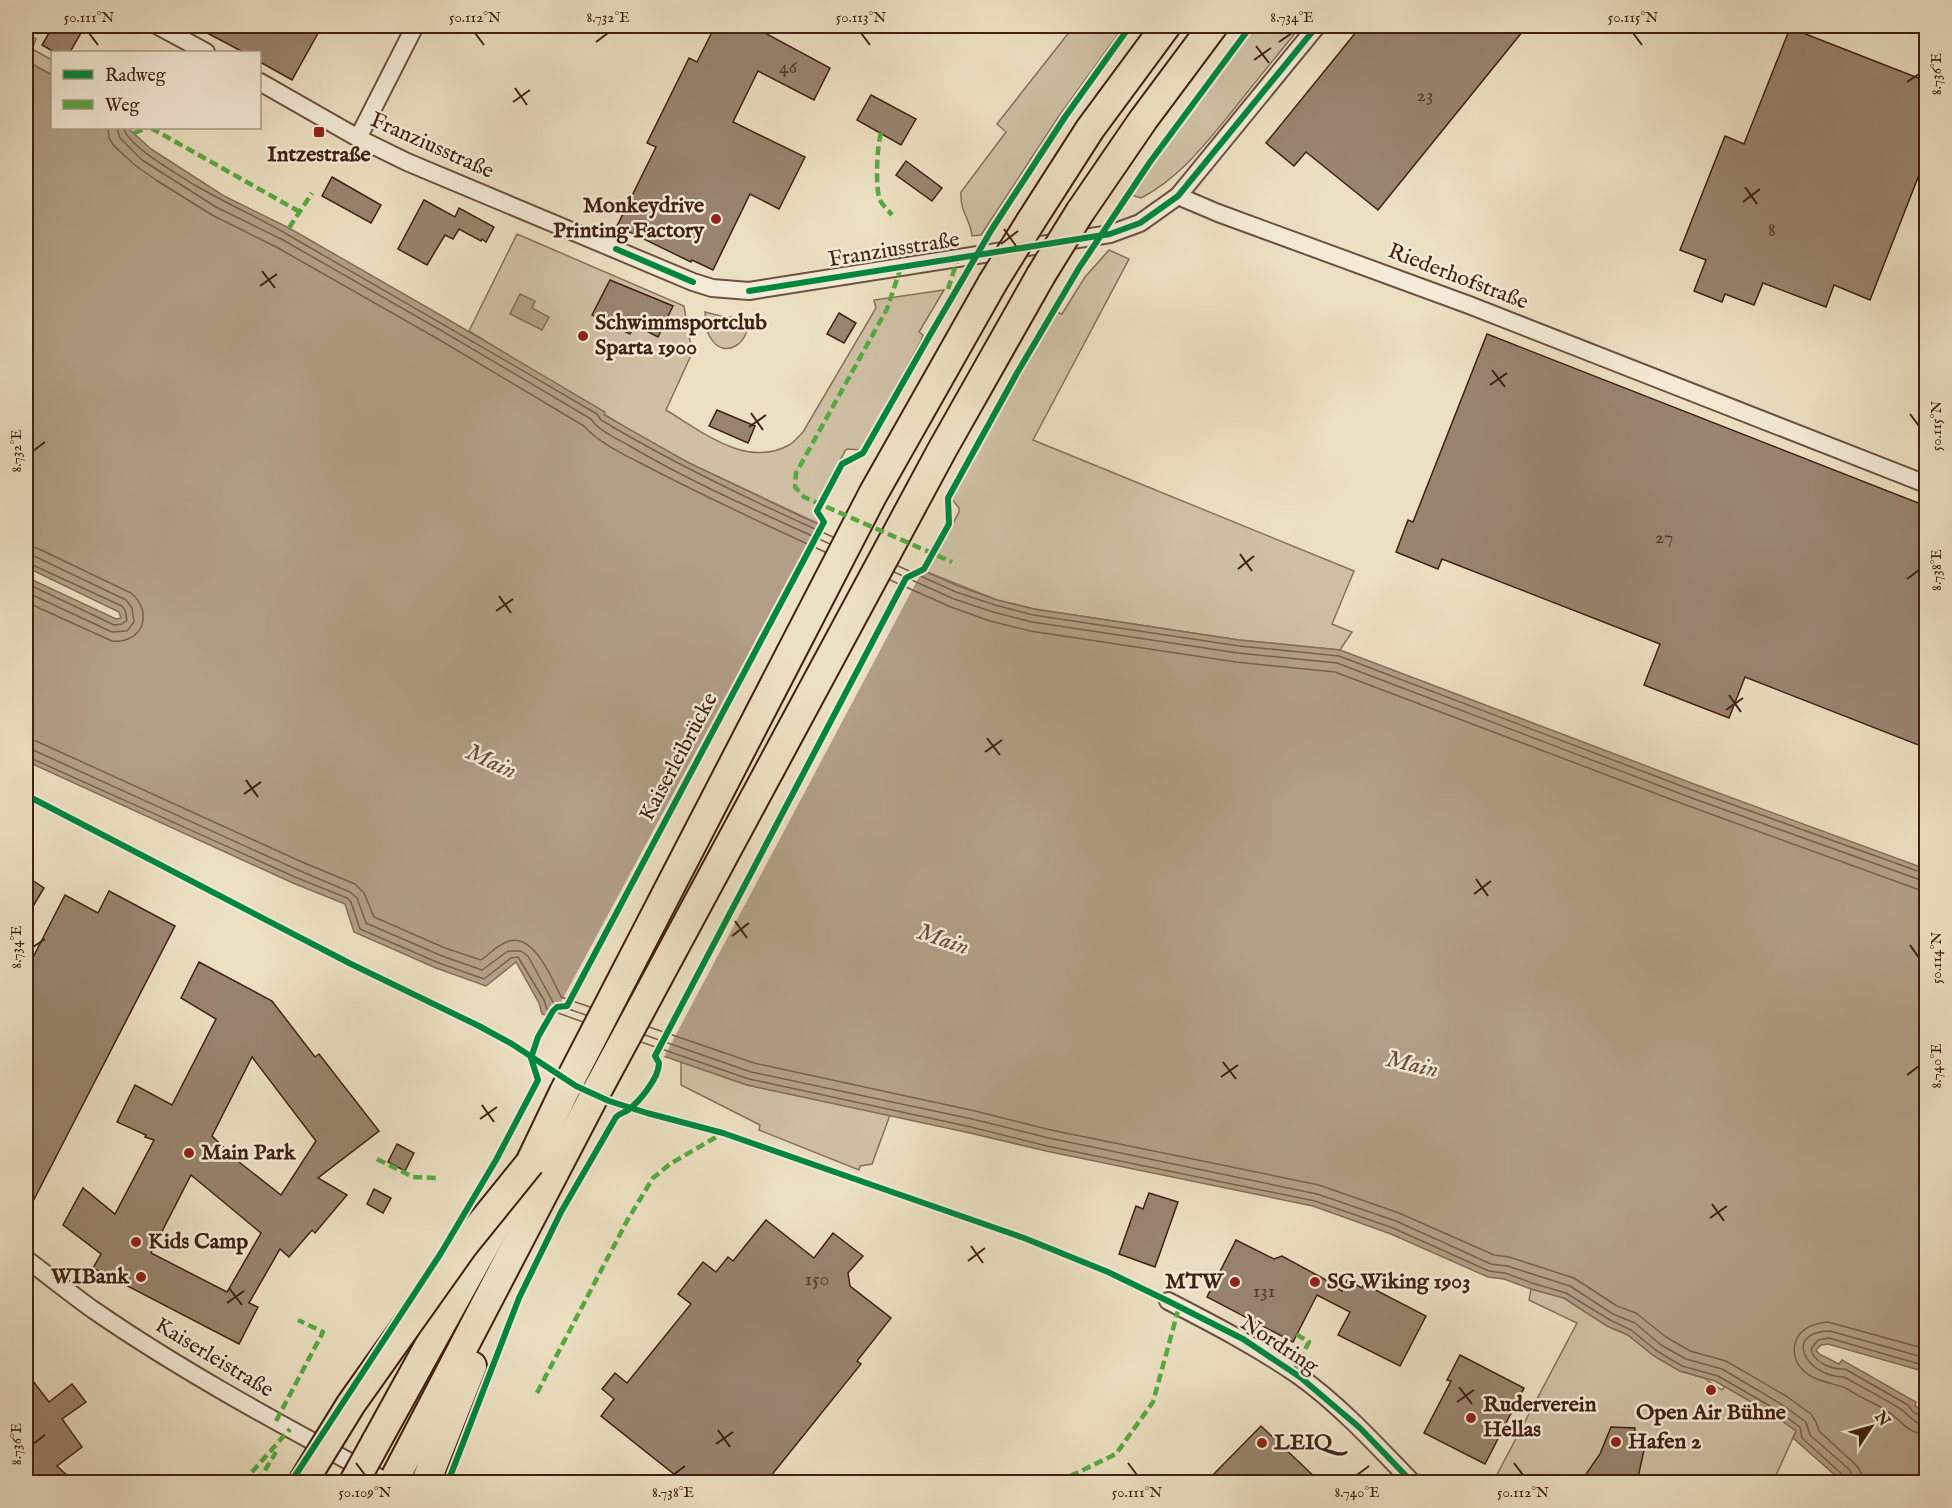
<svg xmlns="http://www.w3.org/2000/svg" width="1952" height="1508" viewBox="0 0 1952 1508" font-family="'IM FELL English',serif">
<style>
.green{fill:#cfc0a4;stroke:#88705c;stroke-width:1.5}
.water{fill:#b29f86;stroke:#846d58;stroke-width:1.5}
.pier{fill:#ece0c2}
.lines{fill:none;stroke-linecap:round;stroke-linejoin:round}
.shore{stroke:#79604c;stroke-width:1.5}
.building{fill:#99846e;stroke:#402113;stroke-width:1.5;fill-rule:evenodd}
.street-casing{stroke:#6b513f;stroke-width:20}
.highway-casing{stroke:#402113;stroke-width:32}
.street{stroke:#f3ebd7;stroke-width:16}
.highway{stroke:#ece0c2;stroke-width:28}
.highway-bridge-casing{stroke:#402113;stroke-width:32;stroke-linecap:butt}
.highway-bridge{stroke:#ece0c2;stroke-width:28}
.quiet{stroke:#56aa42;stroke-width:4.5;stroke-dasharray:9 4.5;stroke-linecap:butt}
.cycleway-casing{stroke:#f3ebd7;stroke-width:10}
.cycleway{stroke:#00873e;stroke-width:6}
.ticks{fill:none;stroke:#402113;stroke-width:2}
.poi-dot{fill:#8f2418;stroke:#f3ebd7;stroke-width:2}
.labels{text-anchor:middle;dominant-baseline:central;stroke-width:5;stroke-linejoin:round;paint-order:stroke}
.number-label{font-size:20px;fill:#563a2a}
.street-label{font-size:22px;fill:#402113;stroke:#f3ebd7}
.poi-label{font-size:22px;font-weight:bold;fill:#402113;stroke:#f3ebd7;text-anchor:start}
.water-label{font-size:24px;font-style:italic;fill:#684d3b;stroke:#f3ebd7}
.neatline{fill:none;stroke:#402113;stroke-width:2}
.ticks-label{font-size:15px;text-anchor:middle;fill:#402113}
</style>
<rect width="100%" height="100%" fill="#ece0c2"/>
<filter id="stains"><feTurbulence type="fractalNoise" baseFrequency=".00333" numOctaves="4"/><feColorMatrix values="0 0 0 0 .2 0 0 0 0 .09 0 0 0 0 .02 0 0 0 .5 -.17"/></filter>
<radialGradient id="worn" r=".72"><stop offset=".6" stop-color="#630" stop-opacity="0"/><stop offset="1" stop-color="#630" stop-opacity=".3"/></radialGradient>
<g class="green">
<path d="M1074 26H1124L1059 116 981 235 972 236C970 217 960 214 961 192L1006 132 997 124Z"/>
<path d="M1254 26H1301C1279 53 1256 81 1234 109 1207 142 1180 178 1141 198L1131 195 1187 115Z"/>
<path d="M26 33 36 39 32 49 52 60V75L26 61Z"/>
<path d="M517 234 684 306 690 341 693 351 666 410C701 431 747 469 789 445 794 442 799 436 803 432L876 308 874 300 944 290 919 332 923 335 921 341 861 450 847 449 845 451 814 511 820 522 819 524 689 463 646 440 469 331Z"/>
<path d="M1109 250 1129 259 1033 440 1354 571 1332 624 1352 632 1340 650 1239 640 1034 609 997 600 927 572 959 512V508L951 498 1056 312 1062 314 1085 277Z"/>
<path d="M705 312 725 317H748C752 342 724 362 710 337 705 330 706 320 705 312Z"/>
<path d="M681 1062 747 1085 890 1115 872 1164 860 1166 859 1170 759 1130 760 1125 681 1085Z"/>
<path d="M1531 1289 1564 1298 1607 1326 1628 1335 1654 1356 1680 1371 1704 1378 1722 1390 1725 1386 1774 1415 1796 1431 1773 1482H1493L1577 1323 1529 1300Z"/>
</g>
<g class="water">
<path d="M26 61 52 75V128H128L151 149 224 196 289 228 449 320 605 412 604 415 689 463 798 515 958 586 997 600 1034 609 1239 640 1340 650 1694 784 1926 869V1372L1828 1344 1821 1345 1816 1350 1819 1354 1839 1364 1842 1360 1916 1402 1915 1406 1926 1413V1482H1843L1793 1438 1796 1431 1774 1415 1715 1381 1680 1371 1654 1356 1628 1335 1607 1326 1564 1298 1531 1289 1504 1279 1488 1277 1391 1234 1313 1206 1046 1151 970 1133 747 1085 542 1014 539 1003 516 962 486 986 436 968 354 932 345 904 293 883 26 761V577L116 619 121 618 119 612 26 567Z"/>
<path d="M520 294 535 301 532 308 549 317 542 330 510 314Z"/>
</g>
<path class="pier" d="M820 521 928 570 919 577 663 1059 545 1018 553 1002H561Z"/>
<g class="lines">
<g class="shore">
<path d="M108 128 109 138 114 146 136 166 156 180 212 215 278 248 438 339 584 426C598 443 631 458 650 468 708 498 766 525 825 552"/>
<path d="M117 128 120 138 142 160 216 207 283 240 442 331 591 419C599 431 616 438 628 445 692 483 762 513 830 544"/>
<path d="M124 128C126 145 178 174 193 184 225 203 258 217 290 236 392 295 495 354 597 414L601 420C676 465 754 502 833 537"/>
<path d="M26 545 37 548 131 593C154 612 143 644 112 641L26 602"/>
<path d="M26 554 34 556 126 600 132 608 134 622 127 631 112 632 26 592"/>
<path d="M26 562 122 606 125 610 127 620 122 624 114 625 26 583"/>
<path d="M898 566 956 592 995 605 1033 615 1239 646 1339 656 1692 790 1926 874"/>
<path d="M894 572 954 599 993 612 1032 622 1238 653 1337 663 1689 797 1926 882"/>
<path d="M890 580 951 607 990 621 1030 631 1236 662 1335 672 1686 805 1917 889 1926 891"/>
<path d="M26 739 36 741 302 862 355 884 364 893 374 917 445 948 481 960C490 954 498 944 509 941 534 934 552 978 561 997L590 1007"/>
<path d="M26 748 33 750 298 870 350 892 357 898 366 923 442 956 482 970 508 951H521L528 956 554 1004 586 1015"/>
<path d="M26 756 295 877 347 898 351 902 360 929 439 963 484 979 511 958 518 957 544 1000 547 1009 583 1022"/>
<path d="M649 1027 754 1063 975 1111 1051 1130 1319 1185 1399 1213 1494 1255 1509 1257 1574 1278 1617 1306 1636 1313 1666 1337 1690 1351 1726 1361 1786 1396 1811 1414 1816 1422 1819 1431 1857 1466 1862 1474 1863 1482"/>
<path d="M645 1035 751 1072 972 1119 1049 1138 1317 1194 1396 1221 1491 1264 1507 1266 1570 1286 1613 1314 1635 1323 1661 1345 1686 1359 1722 1369 1781 1404 1806 1422 1810 1435 1850 1470 1854 1482"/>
<path d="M641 1042 749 1079 971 1127 1047 1146 1315 1201 1393 1228 1489 1271 1505 1273 1532 1283 1566 1293 1610 1320 1631 1330 1657 1351 1682 1366 1718 1376 1777 1410 1800 1427 1802 1438 1844 1476 1846 1482"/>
<path d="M1926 1349 1828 1322C1816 1323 1804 1326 1797 1338 1792 1348 1794 1360 1801 1368 1812 1381 1829 1382 1843 1387 1848 1389 1854 1393 1859 1396 1870 1402 1886 1408 1895 1417 1905 1426 1912 1434 1926 1434"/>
<path d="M1926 1358 1830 1331C1782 1332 1806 1377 1844 1377 1862 1387 1881 1397 1899 1408 1909 1414 1913 1424 1926 1425"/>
<path d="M1926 1366 1829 1338 1818 1340 1811 1349C1813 1362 1832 1370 1845 1369L1908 1405 1913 1412 1926 1418"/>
</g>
</g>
<g class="building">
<path d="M53 26H85L70 52H54L42 45Z"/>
<path d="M194 26H322L292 80 260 62V52H243Z"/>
<path d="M715 26H766L763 32 830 68 814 100 758 71 733 122 805 157 779 209 750 194 713 270 692 260 691 262 617 226 656 147 647 143 689 58 697 62Z"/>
<path d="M1361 26H1527L1378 210 1306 152 1294 166 1266 143Z"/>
<path d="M1790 28 1926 81V157L1870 300 1834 285 1826 307 1763 283 1754 305 1725 294 1722 302 1694 291 1706 260 1680 250 1725 136 1744 144Z"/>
<path d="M871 95 916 119 901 145 857 120Z"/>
<path d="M906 161 942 188 932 201 896 175Z"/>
<path d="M332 177 381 205 371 223 322 196Z"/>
<path d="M424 200 455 217 459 208 494 227 486 242 482 239 481 241 459 229 453 239 445 235 427 265 398 249Z"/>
<path d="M610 280 673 306 658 337 635 325 630 334 592 315Z"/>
<path d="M839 313 856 323 844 343 827 334Z"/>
<path d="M1487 334 1926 506V748L1745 677 1729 718 1644 685 1660 644 1442 559 1438 569 1396 552 1408 520 1413 522Z"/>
<path d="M717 410 755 426 748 443 709 426Z"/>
<path d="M26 876 44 888 26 918Z"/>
<path d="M109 891 175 926 26 1215V971L65 895 98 913Z"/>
<path d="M199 962 272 1001 315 1057 319 1054 379 1131 318 1178 347 1195 315 1233 312 1230 289 1257 280 1249 249 1303 258 1307 239 1344 93 1268 101 1254 63 1225 83 1188 115 1214 154 1140 145 1137 146 1135 117 1122 135 1085 172 1105 216 1019 181 998ZM252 1057 316 1141 281 1195 239 1162 212 1136ZM191 1175 261 1233 227 1292 151 1253Z"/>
<path d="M397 1144 414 1153 405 1171 388 1162Z"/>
<path d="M374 1189 391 1198 383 1213 367 1204Z"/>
<path d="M1149 1193 1178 1202 1155 1267 1119 1254 1136 1206 1143 1209Z"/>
<path d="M766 1220 814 1258 833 1233 863 1256 848 1273 850 1286 891 1318 857 1361 861 1364 766 1482H684L601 1416 614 1399 602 1389 615 1373 627 1383 691 1304 678 1294 703 1262 716 1272 728 1257 733 1261Z"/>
<path d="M1236 1240 1274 1259 1282 1256 1326 1280 1342 1291 1347 1280 1362 1288 1364 1284 1426 1316 1400 1366 1338 1335 1350 1312 1317 1295 1293 1342 1207 1297Z"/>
<path d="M1460 1355 1524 1388 1485 1464 1424 1433 1451 1381 1447 1380Z"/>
<path d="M26 1372 49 1402 72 1384 86 1402 62 1419 82 1447 57 1466 74 1482H26Z"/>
<path d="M1261 1426 1320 1482H1206Z"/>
<path d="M1611 1427 1635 1428 1632 1449 1644 1450 1637 1482H1592L1584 1477 1600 1454Z"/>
</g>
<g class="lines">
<defs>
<g id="street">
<path d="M158 26 206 52"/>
<path d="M260 82 358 138 407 162 693 282 712 288 749 291 1110 234 1140 223 1178 196 1317 26"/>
<path d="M358 138 415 26"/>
<path d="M1178 196 1218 213 1469 305 1926 484"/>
<path d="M26 1259C49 1276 71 1294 95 1311 188 1375 288 1428 387 1482"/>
<path d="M1168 1301C1213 1324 1257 1347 1299 1376 1341 1406 1377 1446 1412 1482"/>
</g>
<g id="highway">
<path d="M1080 212 1143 120 1213 26"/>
<path d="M1031 221 1090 129 1166 26"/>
<path d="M376 1442 530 1163 564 1092 873 494 993 282"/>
<path d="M393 1482 592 1100 942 450 1041 275"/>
<path d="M426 1482 472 1366"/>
</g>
</defs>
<use href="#street" class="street-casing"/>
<use href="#highway" class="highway-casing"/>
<use href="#street" class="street"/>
<use href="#highway" class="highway"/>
<defs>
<g id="highway-bridge">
<path d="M1041 275 1080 212"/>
<path d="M993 282 1031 221"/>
<path d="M303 1482 351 1404 463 1246 530 1163"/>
<path d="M354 1482 376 1442"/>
</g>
</defs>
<use href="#highway-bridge" class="highway-bridge-casing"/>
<use href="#highway-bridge" class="highway-bridge"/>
<g class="quiet">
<path d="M151 128 300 212"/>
<path d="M134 133 147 128"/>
<path d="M881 133C877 145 875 189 880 200 883 206 888 210 892 215"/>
<path d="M289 228 312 193"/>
<path d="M901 267 887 309 796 473 795 487 804 497 952 562"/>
<path d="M948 289 958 258"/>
<path d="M377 1159 413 1177 436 1178"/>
<path d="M1293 1373 1309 1342 1296 1334"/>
<path d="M537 1393 628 1219 653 1178 670 1164 723 1133"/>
<path d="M276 1421 323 1332 298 1320"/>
<path d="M243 1482 290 1429"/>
<path d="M258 1482 276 1452"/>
<path d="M1058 1482 1116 1454 1153 1402 1179 1307"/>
</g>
<defs>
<g id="cycleway">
<path d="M616 249 693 282"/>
<path d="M749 291 1110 234 1140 223 1178 196 1317 26"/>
<path d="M26 795 351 964 479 1026 512 1044 576 1086 609 1101 647 1113 723 1133 1024 1238 1108 1272 1168 1301 1243 1339 1300 1377 1360 1428 1412 1482"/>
<path d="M291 1482 441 1253 496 1160 538 1080 531 1058 538 1037 553 1011 557 1007 567 1006 824 522 817 511 842 464 863 453 930 335 992 229 1065 117 1130 26"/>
<path d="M448 1482 519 1298 561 1212 616 1117C620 1113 624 1113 628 1110 639 1102 659 1078 659 1063L655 1056 906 578 924 569 949 524 948 498 1017 373 1079 268 1150 162 1251 26"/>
</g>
</defs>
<use href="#cycleway" class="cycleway-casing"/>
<use href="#cycleway" class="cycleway"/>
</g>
<path class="ticks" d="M89 33 98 45M475 33 484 45M861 33 870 45M1633 33 1642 45M596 42 608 33M1279 42 1292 33M1256 46 1269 63M1254 60 1271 48M1907 82 1919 74M515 88 527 105M513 102 530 90M1745 187 1757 204M1743 202 1760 189M1004 229 1016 246M1001 244 1018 231M262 271 275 288M260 286 277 274M1492 370 1505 387M1490 385 1507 373M751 413 763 430M1910 414 1919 426M749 427 766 415M33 451 45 442M1240 554 1252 571M1238 569 1254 556M1907 579 1919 570M499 596 511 613M496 611 513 599M1729 695 1741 712M1726 710 1743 698M987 738 1000 755M985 752 1002 740M246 780 258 797M244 794 261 782M1476 879 1488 896M1474 894 1491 881M735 921 747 938M732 936 749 923M1910 945 1919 958M33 947 45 939M1223 1062 1236 1079M1907 1075 1919 1066M1221 1077 1238 1065M482 1105 494 1122M480 1119 497 1107M1712 1204 1724 1221M1710 1218 1727 1206M971 1246 983 1263M968 1261 985 1248M229 1288 242 1305M227 1303 244 1291M1459 1387 1472 1404M1457 1402 1474 1390M718 1430 730 1447M33 1444 45 1435M716 1444 733 1432M356 1463 365 1475M1128 1463 1137 1475M1514 1463 1523 1475M673 1475 685 1466M1357 1475 1369 1466"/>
<g class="poi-dot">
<rect x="313" y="126" width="12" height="12" rx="3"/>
<circle cx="716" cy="219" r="6"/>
<circle cx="583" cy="336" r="6"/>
<circle cx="189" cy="1153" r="6"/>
<circle cx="136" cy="1242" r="6"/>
<circle cx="141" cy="1277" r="6"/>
<circle cx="1235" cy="1282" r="6"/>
<circle cx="1315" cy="1282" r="6"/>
<circle cx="1711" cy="1390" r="6"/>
<circle cx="1471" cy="1418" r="6"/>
<circle cx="1616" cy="1442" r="6"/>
<circle cx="1262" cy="1443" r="6"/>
</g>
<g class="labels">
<g class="number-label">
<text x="788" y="67">46</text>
<text x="1425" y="95">23</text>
<text x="1772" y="230">8</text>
<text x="1664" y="537">27</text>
<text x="817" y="1279">150</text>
<text x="1264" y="1291">131</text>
</g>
<g class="street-label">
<text transform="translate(432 146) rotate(24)">Franziusstraße</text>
<text transform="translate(894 250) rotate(-9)">Franziusstraße</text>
<text transform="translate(1458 277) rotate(21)">Riederhofstraße</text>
<text transform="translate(679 757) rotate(-62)">Kaiserleibrücke</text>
<text transform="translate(1279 1345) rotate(33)">Nordring</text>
<text transform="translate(214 1358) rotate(31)">Kaiserleistraße</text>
</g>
<g class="poi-label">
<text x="319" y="155" text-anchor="middle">Intzestraße</text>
<text x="704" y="206" text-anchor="end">Monkeydrive<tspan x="704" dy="25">Printing Factory</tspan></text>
<text x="595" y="323">Schwimmsportclub<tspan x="595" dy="25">Sparta 1900</tspan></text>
<text x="201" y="1153">Main Park</text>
<text x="148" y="1242">Kids Camp</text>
<text x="129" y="1277" text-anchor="end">WIBank</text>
<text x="1223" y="1282" text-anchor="end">MTW</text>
<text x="1327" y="1282">SG Wiking 1903</text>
<text x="1483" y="1405">Ruderverein<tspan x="1483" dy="25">Hellas</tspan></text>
<text x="1711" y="1413" text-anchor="middle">Open Air Bühne</text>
<text x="1628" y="1442">Hafen 2</text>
<text x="1274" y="1443">LEIQ</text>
</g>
<g class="water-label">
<text transform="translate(491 762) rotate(25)">Main</text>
<text transform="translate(943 940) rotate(19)">Main</text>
<text transform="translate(1412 1065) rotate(13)">Main</text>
</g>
</g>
<rect width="1952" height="1508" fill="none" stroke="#ece0c2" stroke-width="66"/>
<rect x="51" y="51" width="210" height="78" fill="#f3ebd7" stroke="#ab9a89" stroke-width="1.5"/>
<rect x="63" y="70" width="30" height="9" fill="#00873e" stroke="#ab9a89" stroke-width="1.5"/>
<text x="105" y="81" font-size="18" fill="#402113">Radweg</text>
<rect x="63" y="100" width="30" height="9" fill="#56aa42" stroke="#ab9a89" stroke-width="1.5"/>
<text x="105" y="111" font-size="18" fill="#402113">Weg</text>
<g transform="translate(1871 1427) rotate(54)" stroke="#f3ebd7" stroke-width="4.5" paint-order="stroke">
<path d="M0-4.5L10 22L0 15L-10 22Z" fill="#402113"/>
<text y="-9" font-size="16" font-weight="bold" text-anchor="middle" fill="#402113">N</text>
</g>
<rect x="33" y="33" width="1886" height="1442" class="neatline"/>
<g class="ticks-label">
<text x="89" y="22">50.111°N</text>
<text x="475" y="22">50.112°N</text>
<text x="608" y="22">8.732°E</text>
<text x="861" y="22">50.113°N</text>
<text x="1292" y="22">8.734°E</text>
<text x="1633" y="22">50.115°N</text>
<text transform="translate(1936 74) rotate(-90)" y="5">8.736°E</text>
<text transform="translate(1936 426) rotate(-90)" y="5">50.115°N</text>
<text transform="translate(16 451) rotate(-90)" y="5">8.732°E</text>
<text transform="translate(1936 570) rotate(-90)" y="5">8.738°E</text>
<text transform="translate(16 947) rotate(-90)" y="5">8.734°E</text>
<text transform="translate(1936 958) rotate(-90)" y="5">50.114°N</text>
<text transform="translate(1936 1066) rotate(-90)" y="5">8.740°E</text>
<text transform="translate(16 1444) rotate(-90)" y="5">8.736°E</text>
<text x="365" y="1497">50.109°N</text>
<text x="673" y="1497">8.738°E</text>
<text x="1137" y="1497">50.111°N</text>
<text x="1357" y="1497">8.740°E</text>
<text x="1523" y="1497">50.112°N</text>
</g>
<rect width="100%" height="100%" filter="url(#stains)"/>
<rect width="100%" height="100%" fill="url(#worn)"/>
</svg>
